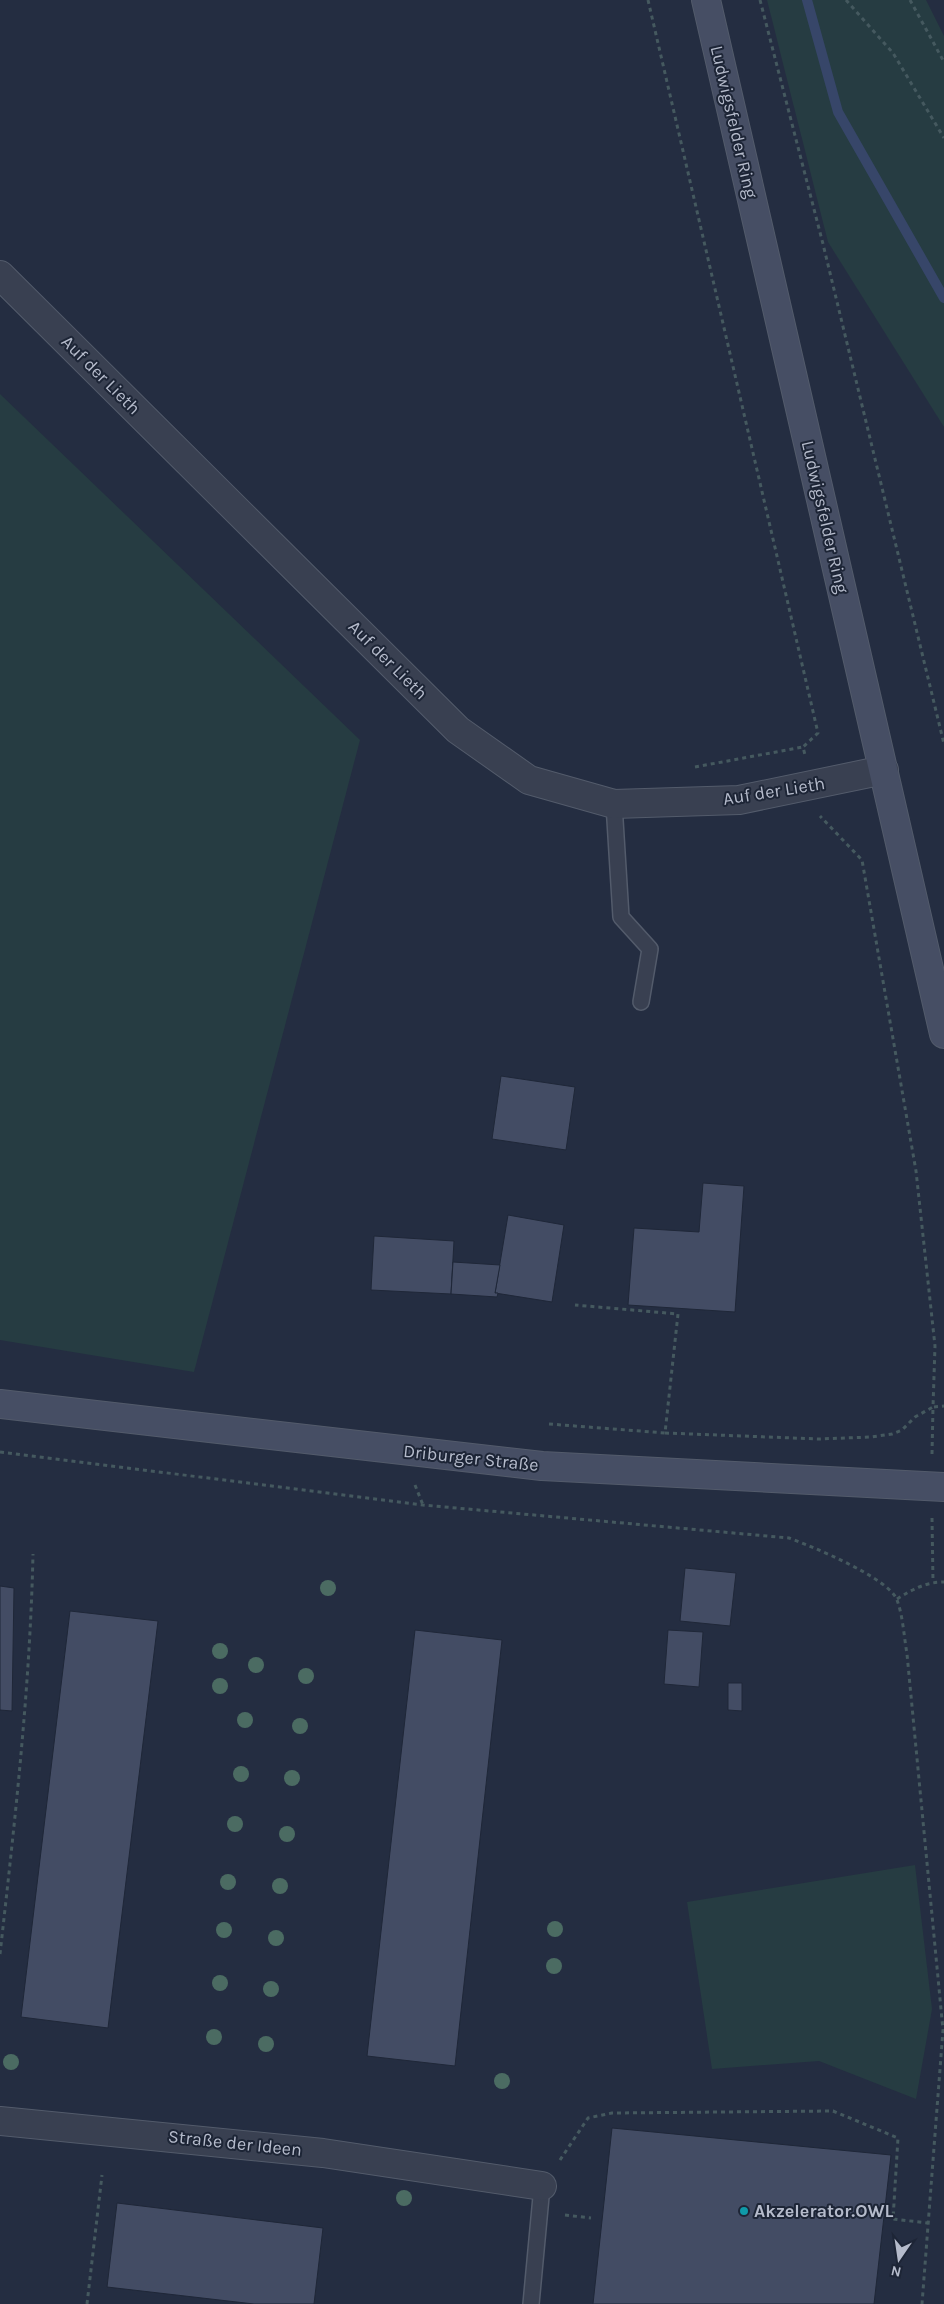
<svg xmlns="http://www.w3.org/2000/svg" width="944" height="2304" viewBox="0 0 944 2304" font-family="Karla,sans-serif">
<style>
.green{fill:#263c42}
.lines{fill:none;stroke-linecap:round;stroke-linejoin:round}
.stream{stroke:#374669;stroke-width:10}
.building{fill:#434c64;stroke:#1f2738}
.service-casing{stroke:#535b6b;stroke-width:18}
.minor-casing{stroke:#535b6b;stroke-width:30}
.secondary-casing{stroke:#535b6b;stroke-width:30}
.path{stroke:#45595f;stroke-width:3;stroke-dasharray:4 4;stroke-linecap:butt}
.service{stroke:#394051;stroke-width:15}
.minor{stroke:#394051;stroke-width:28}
.secondary{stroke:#464e64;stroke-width:28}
.tree{fill:#4b6b62}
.culture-dot{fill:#0f9aa8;stroke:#1d2536;stroke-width:2}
.labels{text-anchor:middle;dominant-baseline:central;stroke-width:4;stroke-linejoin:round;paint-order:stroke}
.street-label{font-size:18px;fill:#b5bbcb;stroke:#1d2536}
.poi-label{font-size:18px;font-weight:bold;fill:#b5bbcb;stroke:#1d2536;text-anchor:start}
</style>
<rect width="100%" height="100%" fill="#242d41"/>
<g class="green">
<path d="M767 0H926L944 36V427L828 242Z"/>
<path d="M0 394 360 740 194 1372 0 1340Z"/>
<path d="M915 1865 932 2009 916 2099 819 2061 712 2069 687 1902Z"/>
</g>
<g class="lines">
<path class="stream" d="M807 0 838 112 944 298"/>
</g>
<g class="building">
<path d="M501 1076 575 1087 566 1150 492 1139Z"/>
<path d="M703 1183 744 1186 735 1312 628 1305 634 1228 699 1232Z"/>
<path d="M508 1215 564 1225 552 1302 495 1293Z"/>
<path d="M374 1236 454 1241 451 1294 371 1290Z"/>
<path d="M453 1262 500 1265 495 1293H498L497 1297 451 1294Z"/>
<path d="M685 1568 736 1573 730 1626 680 1621Z"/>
<path d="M0 1586 14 1588 12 1711 0 1710Z"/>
<path d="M70 1611 158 1621 108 2028 21 2017Z"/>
<path d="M415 1630 502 1640 455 2066 367 2056Z"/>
<path d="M668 1630 703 1632 699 1687 664 1684Z"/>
<path d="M728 1683H742V1711L728 1710Z"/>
<path d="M612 2128 891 2155 874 2304H593Z"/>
<path d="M117 2203 323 2228 314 2304H254L107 2287Z"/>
</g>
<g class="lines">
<defs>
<g id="service">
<path d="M614 804 621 917 650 949 641 1002"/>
<path d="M531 2304 542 2186"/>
</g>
<g id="minor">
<path d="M0 275 458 730 529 780 614 804 739 800 884 770"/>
<path d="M0 2121 323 2153 542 2186"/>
</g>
<g id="secondary">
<path d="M706 0 944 1034"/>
<path d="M0 1404 542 1466 944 1487"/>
</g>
</defs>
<use href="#service" class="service-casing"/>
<use href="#minor" class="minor-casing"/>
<use href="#secondary" class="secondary-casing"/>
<g class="path">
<path d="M648 0 818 733 803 747 805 755"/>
<path d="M760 0 823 244 944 744"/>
<path d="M846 0 893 53 944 138"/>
<path d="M910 0 944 62"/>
<path d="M695 767 803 747"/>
<path d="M549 1424 665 1433 678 1314 575 1305"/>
<path d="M665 1433 819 1439 871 1437 892 1434 902 1430 915 1417 933 1407 935 1346 916 1171 862 860 820 816"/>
<path d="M0 1452 423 1505 789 1538C811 1546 889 1578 897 1600 903 1616 904 1637 907 1654L943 2030 922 2304"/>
<path d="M932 1454 933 1407 944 1406"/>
<path d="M415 1485 423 1505"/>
<path d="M932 1518 933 1582"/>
<path d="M897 1599C913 1589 926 1582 944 1582"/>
<path d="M0 1954C15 1820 30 1688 33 1554"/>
<path d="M560 2160 588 2118 612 2113 833 2111 898 2138 893 2219 928 2223"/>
<path d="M565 2215 591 2218"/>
<path d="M87 2304 102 2175"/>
</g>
<use href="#service" class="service"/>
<use href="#minor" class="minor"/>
<use href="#secondary" class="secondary"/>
</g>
<g class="tree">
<circle cx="328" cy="1588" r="8"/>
<circle cx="220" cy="1651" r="8"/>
<circle cx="256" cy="1665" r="8"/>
<circle cx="306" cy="1676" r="8"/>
<circle cx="220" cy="1686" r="8"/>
<circle cx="245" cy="1720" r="8"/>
<circle cx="300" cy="1726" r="8"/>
<circle cx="241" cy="1774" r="8"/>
<circle cx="292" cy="1778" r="8"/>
<circle cx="235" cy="1824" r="8"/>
<circle cx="287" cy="1834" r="8"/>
<circle cx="228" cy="1882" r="8"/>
<circle cx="280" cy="1886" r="8"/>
<circle cx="555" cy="1929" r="8"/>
<circle cx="224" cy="1930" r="8"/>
<circle cx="276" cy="1938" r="8"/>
<circle cx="554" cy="1966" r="8"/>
<circle cx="220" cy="1983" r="8"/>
<circle cx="271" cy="1989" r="8"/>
<circle cx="214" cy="2037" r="8"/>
<circle cx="266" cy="2044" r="8"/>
<circle cx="11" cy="2062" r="8"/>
<circle cx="502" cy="2081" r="8"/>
<circle cx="404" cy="2198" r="8"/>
</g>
<circle class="culture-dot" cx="744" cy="2211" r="5"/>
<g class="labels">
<g class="street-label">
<text transform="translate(734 122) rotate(77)">Ludwigsfelder Ring</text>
<text transform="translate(101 375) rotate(45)">Auf der Lieth</text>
<text transform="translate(825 517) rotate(77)">Ludwigsfelder Ring</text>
<text transform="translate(388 660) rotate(45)">Auf der Lieth</text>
<text transform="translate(774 791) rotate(-9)">Auf der Lieth</text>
<text transform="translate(471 1458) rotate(6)">Driburger Straße</text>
<text transform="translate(235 2143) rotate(6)">Straße der Ideen</text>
</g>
<g class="poi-label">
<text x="754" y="2211">Akzelerator.OWL</text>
</g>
</g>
<g transform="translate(899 2259) rotate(193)" stroke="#1d2536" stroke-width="4" paint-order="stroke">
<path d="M0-4L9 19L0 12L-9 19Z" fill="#b5bbcb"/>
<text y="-8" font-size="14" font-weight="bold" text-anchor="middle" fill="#b5bbcb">N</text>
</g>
</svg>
